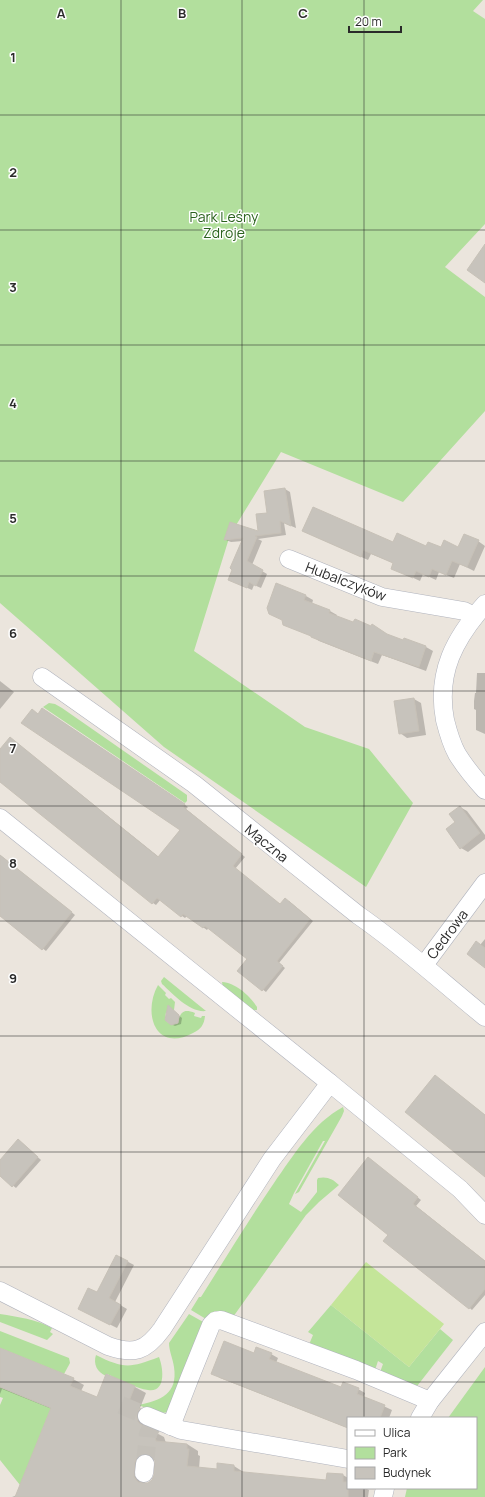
<svg xmlns="http://www.w3.org/2000/svg" width="485" height="1497" viewBox="0 0 485 1497" font-family="Manrope,sans-serif">
<style>
.green{fill:#b2df9d}
.pitch{fill:#c4e599}
.shadow{fill:#0003;fill-rule:evenodd}
.building{fill:#c7c3bc;stroke:#c7c1b7;fill-rule:evenodd}
.lines{fill:none;stroke-linecap:round;stroke-linejoin:round}
.street-tunnel{stroke:#c4c0b9;stroke-width:18;stroke-dasharray:18 9;stroke-linecap:butt}
.street-casing{stroke:#b0b3bd;stroke-width:19}
.street{stroke:#fff;stroke-width:18}
.grid{fill:none;stroke:#2a2a2a;stroke-width:1;stroke-opacity:0.55}
.labels{text-anchor:middle;dominant-baseline:central;stroke-width:3;stroke-linejoin:round;paint-order:stroke}
.park-label{font-size:14px;fill:#2c631f;stroke:#fff}
.street-label{font-size:14px;fill:#2a2a2a;stroke:#fff}
.grid-label{font-size:13px;text-anchor:middle;font-weight:bold;fill:#2a2a2a;stroke:#fff;stroke-width:3;stroke-linejoin:round;paint-order:stroke}
</style>
<rect width="100%" height="100%" fill="#ebe5dd"/>
<g class="green">
<path d="M0 0H483L473 11 485 19V224L445 267 485 297V411L403 502 281 452 230 535 194 651 305 727 369 749 413 803 366 887 164 747 0 603Z"/>
<path d="M49 703 55 704 62 708 187 795V801L185 803 43 707Z"/>
<path d="M164 977 206 1011C190 1013 173 994 162 984L161 981Z"/>
<path d="M222 982C236 983 250 996 257 1007V1010H253L223 987Z"/>
<path d="M158 985 166 993 165 995 169 999 171 998 175 1002 174 1010 166 1012 165 1020 171 1025 178 1022C181 1011 184 1009 195 1013L194 1016 201 1018 202 1016H205C204 1025 201 1029 193 1033 156 1053 142 1014 158 985Z"/>
<path d="M343 1107 344 1111 342 1116 299 1192 295 1194 325 1141H323L294 1193 289 1204 301 1212 317 1192V1180L318 1178C327 1176 333 1179 339 1185L319 1202 306 1215 233 1317 215 1311 210 1314 206 1319 191 1310 199 1297H201C225 1259 248 1221 274 1183 293 1156 313 1123 343 1107Z"/>
<path d="M331 1305 409 1367 440 1329 453 1340 414 1390 379 1375 383 1364 378 1361 374 1373 308 1347 313 1335 308 1332Z"/>
<path d="M0 1314C18 1317 36 1319 52 1328L50 1332 53 1334 47 1340 0 1322Z"/>
<path d="M189 1314 205 1323 169 1412C158 1415 148 1409 139 1405 161 1400 178 1394 174 1367 173 1359 169 1351 169 1343Z"/>
<path d="M0 1331 69 1358 70 1363 64 1374 0 1348Z"/>
<path d="M96 1355C124 1369 130 1368 159 1357 163 1367 167 1393 148 1390 137 1389 118 1379 107 1374L106 1376C97 1372 93 1364 96 1355Z"/>
<path d="M485 1367V1497H405L407 1488H476V1418H448Z"/>
<path d="M0 1387 51 1408 20 1485 0 1460V1405L3 1398 0 1397Z"/>
</g>
<path class="pitch" d="M366 1262 444 1324 409 1367 331 1305Z"/>
<g class="shadow">
<path d="M285 489 290 492 296 528 284 523 286 535 258 539 262 541 252 565 267 574 261 588 254 585 252 590 234 582 243 541 231 542 226 540 260 533 268 514Z"/>
<path d="M303 531 394 544 442 549 459 548 478 541 485 546 474 571 460 564 454 578 439 572 436 580 423 574 420 581 392 568 394 563 371 554 368 560Z"/>
<path d="M276 585 306 596 313 600 312 604 330 611 337 615 336 617 404 641 426 647 433 651 426 671 382 655 378 664 319 641 312 636 292 628 284 624Z"/>
<path d="M477 673H485V734L476 730V710L474 709V701L475 693H476Z"/>
<path d="M0 681 14 692 0 709Z"/>
<path d="M414 699 421 703 426 735 407 738 400 733Z"/>
<path d="M46 711 188 807 186 809 245 857 235 869 281 905 289 901 313 921 279 963 285 968 266 992 238 971 248 959 209 927 207 930 187 916 185 918 182 916 161 899 156 905 153 903 0 780V751L13 740 159 857 181 829 38 715Z"/>
<path d="M460 807 467 811 485 835V839L468 852 461 848 456 823Z"/>
<path d="M0 855 75 915 46 951 0 915Z"/>
<path d="M485 939V966L480 945Z"/>
<path d="M171 1009 182 1018 181 1024 175 1026 171 1024Z"/>
<path d="M435 1076 485 1115V1175Z"/>
<path d="M22 1143 41 1160 16 1188 0 1175V1162Z"/>
<path d="M372 1161 421 1200 416 1206 485 1261V1295L472 1310 389 1235Z"/>
<path d="M117 1256 134 1265 115 1302 127 1309 117 1328 85 1312 97 1293Z"/>
<path d="M0 1349 73 1379 84 1385 81 1391 98 1398 107 1375 135 1387 146 1393 140 1408 150 1415 147 1424 149 1429 164 1437 166 1443 187 1444 198 1451V1455L200 1456 199 1469 218 1470 234 1466 245 1473 327 1481 328 1474 343 1475 348 1478V1488H365L369 1490 368 1497H12L17 1495 52 1409 2 1389 0 1394ZM152 1460H155V1474L153 1479 149 1483 145 1484 144 1479Z"/>
<path d="M254 1354H271L278 1358 276 1363 341 1389H358L365 1393 364 1397 392 1410 389 1418H348V1428L220 1378 213 1373Z"/>
</g>
<g class="building">
<path d="M485 244V283L467 270Z"/>
<path d="M285 488 291 526 280 521 281 533 255 536 257 537 247 561 263 570 256 586 249 582 247 588 228 580 232 570 230 568 243 538 224 540 230 522 258 531 256 514 267 513 264 491Z"/>
<path d="M313 507 393 542 397 533 426 546 428 542 441 547 444 540 458 547 464 534 479 540 467 567 452 561 446 575 432 569 429 577 416 571 413 578 391 569 393 563 363 550 361 557 302 531Z"/>
<path d="M276 583 306 595 304 600 330 610 329 613 353 622 355 619 371 626 372 624 387 634 403 640 404 638 426 646 419 667 374 652 371 661 311 637V636L283 625 282 620 269 614 267 608Z"/>
<path d="M414 698 419 731 399 734 394 701Z"/>
<path d="M42 708 185 804 183 807 242 854 233 866 280 904 285 898 310 919 277 961 283 966 262 991 237 971 247 959 205 926 203 928 183 914 181 917 157 898 152 904 0 782V749L10 737 158 857 180 830 21 723 32 709 38 714Z"/>
<path d="M460 806 480 833 460 849 446 829 455 822 449 814Z"/>
<path d="M0 855 72 912 42 950 0 916Z"/>
<path d="M476 941 485 948V968L467 954Z"/>
<path d="M168 1005 179 1015 178 1023 171 1025 165 1020Z"/>
<path d="M435 1075 485 1115V1177L405 1112Z"/>
<path d="M18 1139 38 1157 12 1187 0 1176V1160Z"/>
<path d="M368 1157 418 1197 413 1204 485 1261V1289L469 1309 383 1241 388 1235 338 1195Z"/>
<path d="M116 1255 128 1261 109 1298 121 1305 110 1325 78 1309 88 1288 97 1292Z"/>
<path d="M224 1341 254 1353 256 1347 272 1353 269 1359 341 1387 343 1382 359 1388 357 1394 385 1405 380 1418H348V1428L211 1374Z"/>
<path d="M0 1348 74 1378 70 1386 97 1397 106 1374 135 1386 129 1401 140 1409 137 1412V1417L138 1422 143 1426 154 1430 156 1441 187 1444V1449H189L187 1466 217 1469V1463L234 1465V1471L326 1480 327 1473 343 1474V1482H348V1497H15L51 1408 0 1387ZM141 1454H146L151 1455 155 1460 154 1475 152 1480 148 1483H143L138 1482 134 1477 135 1462 137 1458Z"/>
</g>
<g class="lines">
<g class="street-tunnel">
<path d="M121 1405 147 1416"/>
<path d="M145 1464 148 1434 152 1426"/>
</g>
<defs>
<g id="street">
<path d="M289 559 382 597 464 611 474 616"/>
<path d="M485 604C455 638 436 672 445 720 448 732 451 743 457 754 465 767 475 779 485 790"/>
<path d="M42 677 194 784 358 915C403 946 443 983 485 1017"/>
<path d="M0 818 330 1083"/>
<path d="M424 965 485 883"/>
<path d="M0 1291 108 1346C134 1355 146 1351 162 1329L272 1159 330 1083 460 1189 485 1215"/>
<path d="M147 1416 181 1430 348 1459"/>
<path d="M420 1418 430 1401 485 1332"/>
<path d="M171 1426 190 1377 211 1325 215 1321 221 1320 356 1370 430 1401"/>
<path d="M144 1473 145 1464"/>
<path d="M383 1497 385 1488"/>
</g>
</defs>
<use href="#street" class="street-casing"/>
<use href="#street" class="street"/>
</g>
<path class="grid" d="M121 0V1497M242 0V1497M364 0V1418M0 115H485M0 230H485M0 345H485M0 461H485M0 576H485M0 691H485M0 806H485M0 921H485M0 1036H485M0 1152H485M0 1267H485M0 1382H485M364 1488V1497"/>
<g class="labels">
<g class="park-label">
<text x="224" y="216">Park Leśny<tspan x="224" dy="16">Zdroje</tspan></text>
</g>
<g class="street-label">
<text transform="translate(346 581) rotate(21)">Hubalczyków</text>
<text transform="translate(267 843) rotate(39)">Mączna</text>
<text transform="translate(447 934) rotate(-53)">Cedrowa</text>
</g>
</g>
<g class="grid-label">
<text x="61" y="18">A</text>
<text x="182" y="18">B</text>
<text x="303" y="18">C</text>
<text x="13" y="62">1</text>
<text x="13" y="177">2</text>
<text x="13" y="292">3</text>
<text x="13" y="408">4</text>
<text x="13" y="523">5</text>
<text x="13" y="638">6</text>
<text x="13" y="753">7</text>
<text x="13" y="868">8</text>
<text x="13" y="983">9</text>
</g>
<rect x="347" y="1417" width="130" height="72" fill="#ffffff" stroke="#aaaaaa"/>
<rect x="355" y="1430" width="20" height="6" fill="#ffffff" stroke="#aaaaaa"/>
<text x="383" y="1437" font-size="12" fill="#2a2a2a">Ulica</text>
<rect x="355" y="1447" width="20" height="12" fill="#b2df9d" stroke="#aaaaaa"/>
<text x="383" y="1457" font-size="12" fill="#2a2a2a">Park</text>
<rect x="355" y="1467" width="20" height="12" fill="#c7c3bc" stroke="#aaaaaa"/>
<text x="383" y="1477" font-size="12" fill="#2a2a2a">Budynek</text>
<path d="M349 26v6h52v-6" fill="none" stroke="#2a2a2a" stroke-width="2"/>
<text x="355" y="26" font-size="12" fill="#2a2a2a" stroke="#ffffff" stroke-width="3" paint-order="stroke">20 m</text>
</svg>
